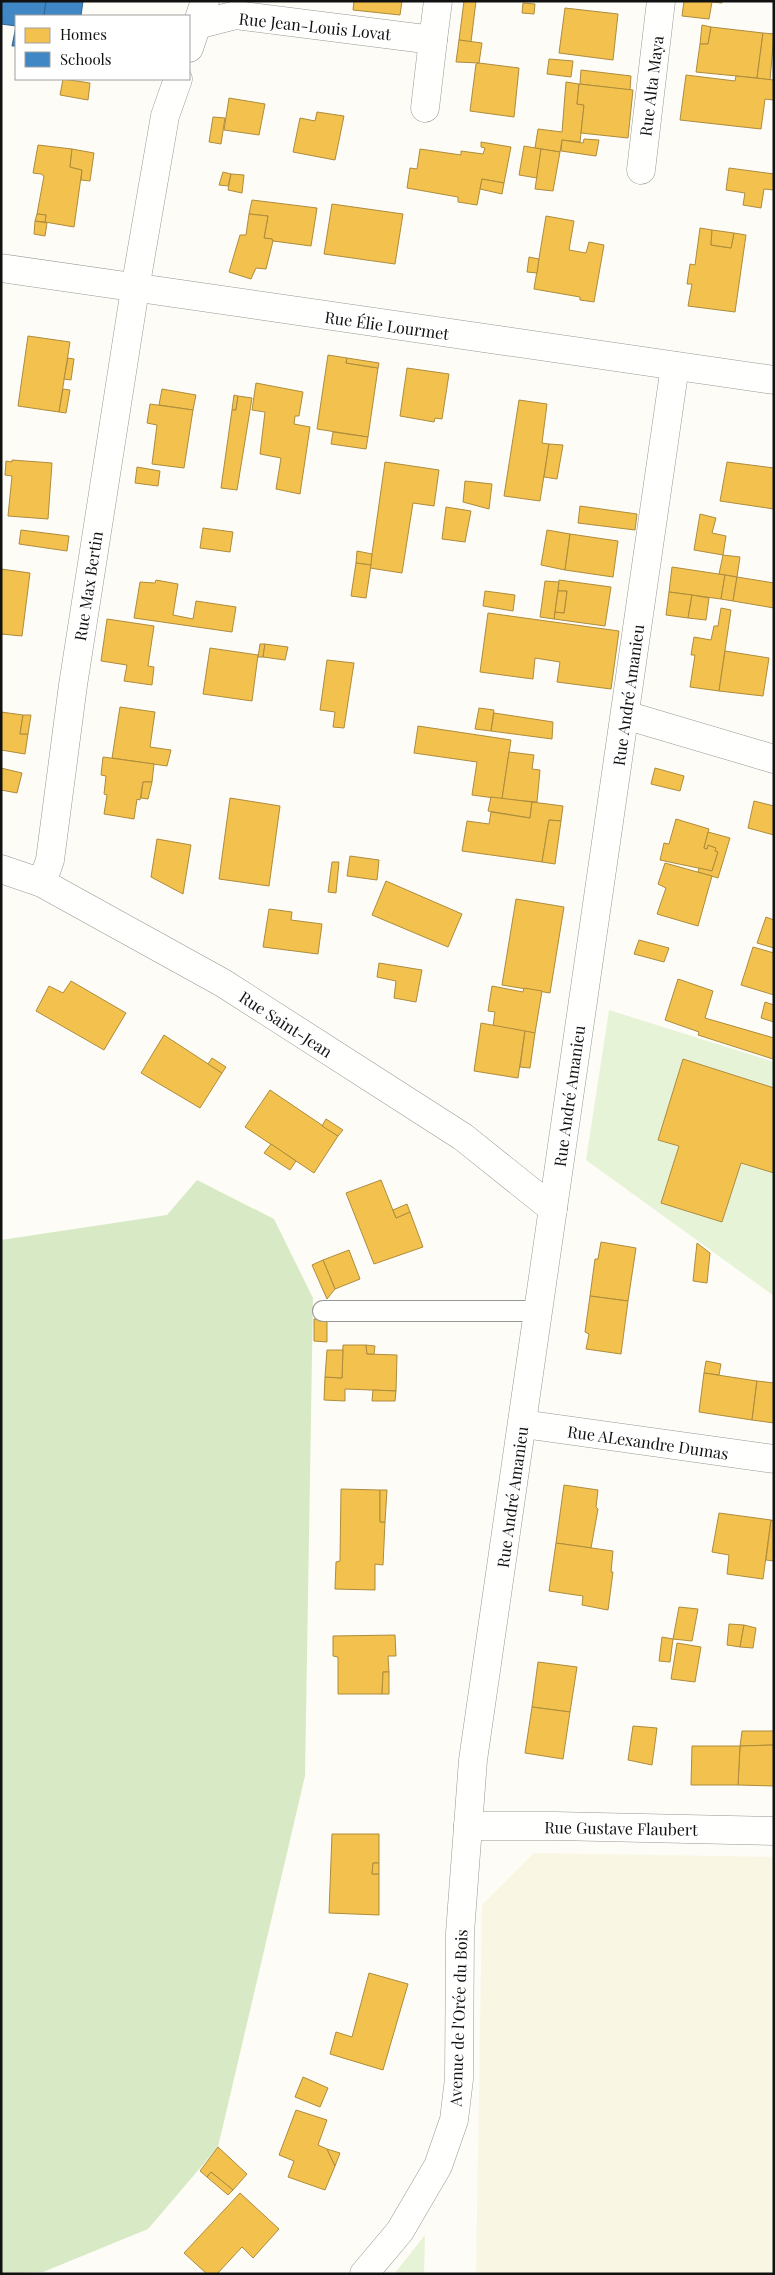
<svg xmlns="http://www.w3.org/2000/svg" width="775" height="2275" viewBox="0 0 775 2275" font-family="'Playfair Display',serif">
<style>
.farmland{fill:#f9f7e4}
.green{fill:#e7f3d7}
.forest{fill:#d8eac5}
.homes{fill:#f2c14e;stroke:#ae8c3c}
.schools{fill:#3f88c5;stroke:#31648f}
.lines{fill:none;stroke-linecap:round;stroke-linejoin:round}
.lane-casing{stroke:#979795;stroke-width:22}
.street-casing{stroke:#979795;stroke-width:29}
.lane{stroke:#fffffe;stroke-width:20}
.street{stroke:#fffffe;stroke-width:28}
.labels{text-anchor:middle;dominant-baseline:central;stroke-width:5;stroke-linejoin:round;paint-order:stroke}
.street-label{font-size:16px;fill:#111;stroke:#fff}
</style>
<rect width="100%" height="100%" fill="#fdfcf7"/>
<path class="farmland" d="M534 1853 774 1857V2274H476L482 1905Z"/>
<g class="green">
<path d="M609 1010 774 1062V1296L586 1160Z"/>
<path d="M425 2235 424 2274H394L395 2273Z"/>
</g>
<path class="forest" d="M197 1180 274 1219 313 1298 305 1776 218 2147 148 2229 43 2272 1 2274V1240L167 1215Z"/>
<g class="homes">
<path d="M354 1H402L400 15 353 10Z"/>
<path d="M464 1H476L471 42 459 40Z"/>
<path d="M684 1H722V3L712 2 709 19 682 16Z"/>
<path d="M523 3 535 4 534 14 522 13Z"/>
<path d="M565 8 618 14 613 60 559 53Z"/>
<path d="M702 25 711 27 708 44H700Z"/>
<path d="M711 27 763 33 757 78 696 72 700 44H708Z"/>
<path d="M763 33 774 34 770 80 757 78Z"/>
<path d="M459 40 482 43 479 63 456 62Z"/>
<path d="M549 59 573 61 571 77 547 74Z"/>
<path d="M479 63 519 68 514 117 470 111 476 64Z"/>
<path d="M581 70 631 76 630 90 580 84Z"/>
<path d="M686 75 735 81 736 76 774 80V100L765 99 761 129 680 120Z"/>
<path d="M63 79 90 83 88 100 60 95Z"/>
<path d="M566 82 579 84 577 104 584 105 580 142 562 140 560 152 535 148 538 129 562 132Z"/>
<path d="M579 84 633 90 628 138 581 133 584 105 577 104Z"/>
<path d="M229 98 265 104 259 135 224 130Z"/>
<path d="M317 112 344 116 335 160 293 152 300 118 315 121Z"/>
<path d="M213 117 225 118 221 144 209 142Z"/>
<path d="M584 139 599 140 596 156 561 151 562 140 583 143Z"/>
<path d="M481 142 511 147 504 183 482 179 477 205 458 202V197L407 188 410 168 417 169 420 149 461 155V151L483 154 485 148 481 147Z"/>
<path d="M38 145 72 149 70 167 82 170 74 227 45 222 46 215 37 214 44 176 41 174 33 173Z"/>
<path d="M524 146 541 149 537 178 519 175Z"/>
<path d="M72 149 94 153 90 181 81 180 82 170 70 167Z"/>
<path d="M541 149 560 152 553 191 535 189Z"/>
<path d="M729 168 774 174V190L764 189 761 208 743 205 745 193 726 190Z"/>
<path d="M223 172 231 174 228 186 219 185Z"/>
<path d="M231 174 244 175 242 193 228 190Z"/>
<path d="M482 179 504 183 502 194 480 189Z"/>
<path d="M252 200 317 208 311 246 273 241 272 239 264 238 268 216 249 214Z"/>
<path d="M332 204 403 214 395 264 324 254Z"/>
<path d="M37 214 46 215 45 222 35 221Z"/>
<path d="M249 214 268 216 264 238 272 239 273 241 266 269 256 268 251 279 229 272 240 235H246Z"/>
<path d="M546 216 574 221 569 250 586 253 589 242 604 245 594 302 580 300V297L534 289Z"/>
<path d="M35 221 47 223 45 236 34 234Z"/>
<path d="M700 228 712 230 711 245 731 248 734 233 746 235 735 312 688 306 692 284H687L690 264 695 265Z"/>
<path d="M712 230 734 233 731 248 711 245Z"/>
<path d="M529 257 539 259 537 273 527 272Z"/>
<path d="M28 336 70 342 59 412 18 406Z"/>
<path d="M328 355 347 358 346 363 378 368 368 437 317 429Z"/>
<path d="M68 358 74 359 71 380 64 379Z"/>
<path d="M347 358 379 363 378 368 346 363Z"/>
<path d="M407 368 449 374 442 419 435 418 434 422 400 416Z"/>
<path d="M256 383 303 392 299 416H295L294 424 310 427 300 494 276 489 281 458 260 454 265 412 252 410Z"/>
<path d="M63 389 70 390 66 413 59 412Z"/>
<path d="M162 389 196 395 193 410 159 405Z"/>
<path d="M234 395 238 396 236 410H232Z"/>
<path d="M238 396 252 398 237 490 221 488 232 410H236Z"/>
<path d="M519 400 547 404 542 443 549 444 540 501 504 496Z"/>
<path d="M150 404 193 410 184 468 152 464 157 425 147 423Z"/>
<path d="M333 432 368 437 366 449 331 444Z"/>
<path d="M549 444 563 445 557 479 544 477Z"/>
<path d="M12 460 52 463 48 519 8 516 12 476 5 475 6 461 12 462Z"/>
<path d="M385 462 439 470 434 506 413 503 402 573 370 568Z"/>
<path d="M727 462 774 468V509L720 501Z"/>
<path d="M137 467 160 471 158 486 135 483Z"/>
<path d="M465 481 492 484 489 509 463 502Z"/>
<path d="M580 506 637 514 635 530 578 523Z"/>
<path d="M446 507 471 511 465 542 442 539Z"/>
<path d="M700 514 716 518 712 533 726 536 723 555 694 550Z"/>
<path d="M203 528 233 532 230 552 200 548Z"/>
<path d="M21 530 69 536 67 551 19 544Z"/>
<path d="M547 530 570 534 565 570 541 565Z"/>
<path d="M570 534 618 541 613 577 565 570Z"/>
<path d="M357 551 372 554 371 565 356 563Z"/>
<path d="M723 555 740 557 737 577 719 574Z"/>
<path d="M356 563 371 565 366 598 351 596Z"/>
<path d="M672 567 725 575 721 599 669 592Z"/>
<path d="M1 569 30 573 22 636 1 634Z"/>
<path d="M725 575 737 577 733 601 721 599Z"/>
<path d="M737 577 774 583V608L733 601Z"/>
<path d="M156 580 178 584 173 615 193 619 196 601 236 607 232 632 134 618 140 582 155 583Z"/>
<path d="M559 580 611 587 605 626 554 619 555 612 564 613 567 591H558Z"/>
<path d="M545 581 559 582 554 619 540 617Z"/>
<path d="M485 591 515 595 513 611 483 606Z"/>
<path d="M558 591H567L564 613 555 612Z"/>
<path d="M669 592 692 595 688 618 666 615Z"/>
<path d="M692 595 709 598 706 620 688 618Z"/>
<path d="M721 608 731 610 719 691 690 687 695 655H691L694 637 711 640 714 626H718Z"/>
<path d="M488 613 619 631 611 689 557 682 560 662 535 658 533 679 480 672Z"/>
<path d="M107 619 154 626 148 666 154 667 152 685 124 681 127 665 101 661Z"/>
<path d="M260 644H265L263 657H258Z"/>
<path d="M265 644 288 647 285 660 263 657Z"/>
<path d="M210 648 258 655 252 701 203 694Z"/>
<path d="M725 651 769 658 763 696 719 691Z"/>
<path d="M327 660 354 663 344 728 333 727 335 712 320 710Z"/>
<path d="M120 707 155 712 150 747 171 750 167 766 112 758Z"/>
<path d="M479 708 494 710 491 731 475 729Z"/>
<path d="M1 712 23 715 20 734H28L25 754 1 750Z"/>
<path d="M494 713 553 722 552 739 491 731Z"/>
<path d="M23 715H31L28 734H20Z"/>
<path d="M418 726 511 740 502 799 472 795 477 762 414 753Z"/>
<path d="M509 752 534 755 532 769 540 770 537 802 502 799Z"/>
<path d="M103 757 154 764 152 782H143L140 800 137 799 134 819 104 814 107 795 104 794 106 776 101 775Z"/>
<path d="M1 768 22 773 17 793 1 790Z"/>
<path d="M655 768 684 776 680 791 651 784Z"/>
<path d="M143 782H152L148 799 141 798Z"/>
<path d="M491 797 532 802 530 818 488 811Z"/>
<path d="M230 798 280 806 269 886 219 879Z"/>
<path d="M754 801 774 806V835L748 828Z"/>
<path d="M532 802 563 806 561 821 549 820 542 862 462 851 467 821 489 824 491 812 530 818Z"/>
<path d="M676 819 709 829 704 848 707 849 708 845 716 848 715 851 718 852 712 871 660 860 664 843 669 844Z"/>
<path d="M549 820 561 821 555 864 542 862Z"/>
<path d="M708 832 730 838 718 878 698 872 699 868 712 871 718 852 715 851 716 848 708 845 707 849 704 848Z"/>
<path d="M157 839 191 845 183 894 151 877Z"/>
<path d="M350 856 379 860 377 880 347 876Z"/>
<path d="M332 862H339L336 893 328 892Z"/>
<path d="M665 863 712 876 698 926 657 914 666 888 658 884Z"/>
<path d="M386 881 462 914 448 947 372 915Z"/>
<path d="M516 899 564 907 550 993 502 985Z"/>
<path d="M269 909 292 912 291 920 322 924 318 954 263 947Z"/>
<path d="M766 917 774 920V948L757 943Z"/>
<path d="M639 940 669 948 664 962 634 954Z"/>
<path d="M753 947 774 953V995L741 985Z"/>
<path d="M379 963 422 970 416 1002 394 998 396 981 377 977Z"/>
<path d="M678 979 713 991 705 1018 774 1038 773 1059 698 1035 699 1032 665 1020Z"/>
<path d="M71 981 126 1013 104 1050 36 1011 49 986 63 993Z"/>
<path d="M492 986 523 992 524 988 542 991 535 1033 493 1026 495 1012 488 1011Z"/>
<path d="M765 1002 774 1005V1022L761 1018Z"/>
<path d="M481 1023 525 1031 518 1078 474 1071Z"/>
<path d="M525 1031 535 1033 530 1068 520 1067Z"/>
<path d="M164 1035 222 1073 200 1108 141 1073Z"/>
<path d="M212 1058 226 1067 222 1073 208 1064Z"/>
<path d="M683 1059 774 1088V1173L741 1163 722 1222 661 1203 679 1146 658 1140Z"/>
<path d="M270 1090 338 1136 314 1173 245 1127Z"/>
<path d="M326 1119 343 1130 338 1136 322 1126Z"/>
<path d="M271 1144 296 1161 290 1170 264 1153Z"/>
<path d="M381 1180 396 1218 410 1212 423 1247 374 1264 346 1193Z"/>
<path d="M407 1204 410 1212 396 1218 393 1210Z"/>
<path d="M601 1242 636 1248 628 1301 590 1296 595 1259H598Z"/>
<path d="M697 1243 710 1253 707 1283 693 1281Z"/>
<path d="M349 1250 360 1279 335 1289 323 1260Z"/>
<path d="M323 1260 335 1289 327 1299 312 1265Z"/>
<path d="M590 1296 628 1301 621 1354 586 1349 589 1334 585 1332Z"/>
<path d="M314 1319 327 1320V1342L314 1341Z"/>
<path d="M343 1345H366L367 1354 397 1355 396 1391 345 1389V1401L324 1400 325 1377 342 1378Z"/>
<path d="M366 1345 375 1346 374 1354H367Z"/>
<path d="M327 1350H343L342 1378 325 1377Z"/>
<path d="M706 1361 721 1364 719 1375 704 1373Z"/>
<path d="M704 1373 757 1381 752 1420 699 1412Z"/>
<path d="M757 1381 774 1383V1423L752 1420Z"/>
<path d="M373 1390 396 1391 395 1401H372Z"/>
<path d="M564 1485 598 1490 596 1507 598 1509 591 1548 556 1543Z"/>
<path d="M341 1489 380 1490V1522H385L383 1565 375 1564V1590L335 1589 336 1562 340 1561Z"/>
<path d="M380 1490H387L385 1522H380Z"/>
<path d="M719 1513 771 1520 763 1579 727 1574 729 1555 712 1552Z"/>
<path d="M771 1520 774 1521V1561L766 1560Z"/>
<path d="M556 1543 613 1551 611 1572H613L608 1610 582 1605 583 1596 549 1591Z"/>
<path d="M679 1607 698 1609 692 1641 673 1639Z"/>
<path d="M729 1624 744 1625 740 1647 727 1645Z"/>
<path d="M744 1625 756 1628 753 1648 740 1647Z"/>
<path d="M395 1635 396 1656H388L389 1672H383L382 1694H338V1657L333 1656V1636Z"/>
<path d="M662 1637 673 1639 670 1662 659 1661Z"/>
<path d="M677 1643 701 1647 695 1682 671 1679Z"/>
<path d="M538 1662 577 1667 570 1712 532 1707Z"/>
<path d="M383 1672H389V1694H382Z"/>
<path d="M532 1707 570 1712 563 1759 525 1753Z"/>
<path d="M633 1726 657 1728 652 1765 628 1760Z"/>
<path d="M742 1731H774V1745L740 1746Z"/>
<path d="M774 1745V1786L738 1785 740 1746Z"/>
<path d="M692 1746H740L738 1785H691Z"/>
<path d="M332 1834H379V1863H373L372 1874H379V1915L329 1913Z"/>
<path d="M373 1863H379V1874H372Z"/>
<path d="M369 1973 408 1984 383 2070 330 2054 336 2032 352 2037Z"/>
<path d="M303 2077 328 2088 320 2107 295 2097Z"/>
<path d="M296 2110 327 2120 318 2145 327 2149 335 2166 325 2190 288 2177 294 2161 279 2155Z"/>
<path d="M218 2147 247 2174 233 2190 211 2172 207 2177 200 2171Z"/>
<path d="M327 2149 340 2153 335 2166Z"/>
<path d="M211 2172 233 2190 228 2195 207 2177Z"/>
<path d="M240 2193 279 2229 253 2258 242 2247 217 2274H207L184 2253Z"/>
</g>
<g class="schools">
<path d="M1 1H46L44 16H16V46H12L16 26 1 24Z"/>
<path d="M46 1H83L81 16H44Z"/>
</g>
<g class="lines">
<defs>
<path id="lane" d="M323 1311H538"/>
<g id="street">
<path d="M197 25 236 15 433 40 438 1"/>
<path d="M189 48 205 1"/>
<path d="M425 108 433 40"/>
<path d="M641 170 661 1"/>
<path d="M1 268 774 380"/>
<path d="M625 715 774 759"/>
<path d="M1 869 42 883 223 983 463 1137 553 1209"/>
<path d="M42 883 50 860 73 685 135 289 165 116 178 79"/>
<path d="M523 1424 774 1459"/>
<path d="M468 1826H555L774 1831"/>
<path d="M364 2274 400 2231 438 2166 454 2120 459 2079 460 1933 473 1760 675 366"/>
</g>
</defs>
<use href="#lane" class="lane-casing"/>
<use href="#street" class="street-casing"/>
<use href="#lane" class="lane"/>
<use href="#street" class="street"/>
</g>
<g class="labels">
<g class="street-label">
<text transform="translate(315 26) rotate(6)">Rue Jean-Louis Lovat</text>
<text transform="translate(651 86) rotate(-83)">Rue Alta Maya</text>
<text transform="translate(387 325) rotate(8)">Rue Élie Lourmet</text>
<text transform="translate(88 586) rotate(-81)">Rue Max Bertin</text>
<text transform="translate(628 695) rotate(-82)">Rue André Amanieu</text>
<text transform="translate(286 1024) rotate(33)">Rue Saint-Jean</text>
<text transform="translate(569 1096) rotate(-82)">Rue André Amanieu</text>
<text transform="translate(648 1442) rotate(8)">Rue ALexandre Dumas</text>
<text transform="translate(512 1497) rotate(-82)">Rue André Amanieu</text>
<text transform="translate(621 1828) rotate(1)">Rue Gustave Flaubert</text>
<text transform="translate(458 2018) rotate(-88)">Avenue de l'Orée du Bois</text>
</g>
</g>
<rect width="775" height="2275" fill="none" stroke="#111111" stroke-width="5"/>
<rect x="15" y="15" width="175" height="65" fill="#ffffff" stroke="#a0a0a0"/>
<rect x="25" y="28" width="25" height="15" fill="#f2c14e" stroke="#a0a0a0"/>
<text x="60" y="40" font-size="15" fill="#111111">Homes</text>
<rect x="25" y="52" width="25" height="15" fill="#3f88c5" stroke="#a0a0a0"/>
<text x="60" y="65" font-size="15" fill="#111111">Schools</text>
</svg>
